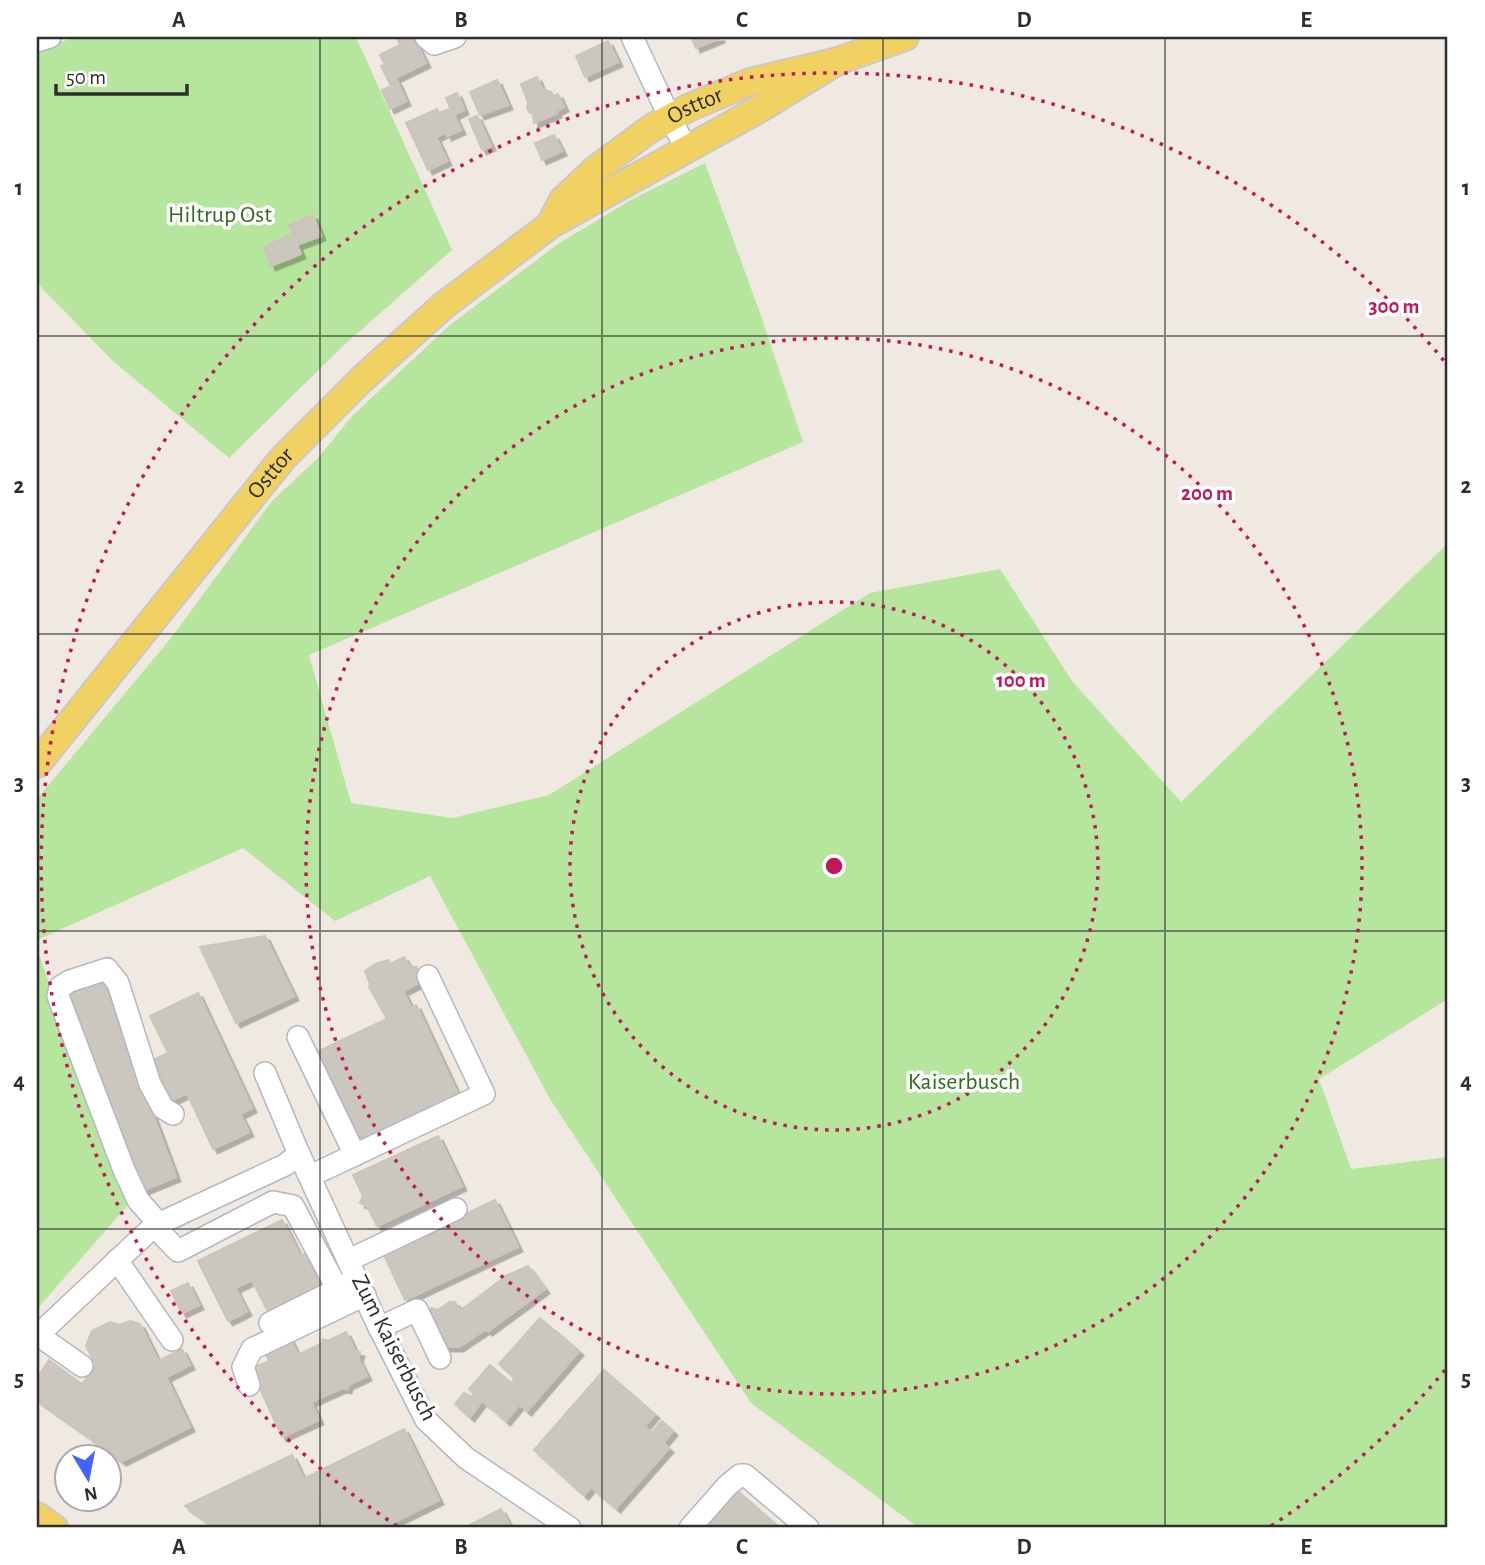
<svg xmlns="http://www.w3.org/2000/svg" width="1485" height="1565" viewBox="0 0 1485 1565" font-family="'Alegreya Sans',sans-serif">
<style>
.green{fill:#b6e59e}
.building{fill:#cbc7bf;stroke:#cbc5ba;stroke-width:2;filter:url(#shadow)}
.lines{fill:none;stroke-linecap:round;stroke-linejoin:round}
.minor-casing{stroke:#b4b7c1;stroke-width:24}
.major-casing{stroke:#c9c9c9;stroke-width:30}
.minor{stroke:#fff;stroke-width:21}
.major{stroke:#f2d163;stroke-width:26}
.grid{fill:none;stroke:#2e2e2e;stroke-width:2;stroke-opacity:0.55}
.ring{fill:none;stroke:#c2185b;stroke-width:3.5;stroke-dasharray:3.5 7}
.labels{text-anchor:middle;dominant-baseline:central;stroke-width:7;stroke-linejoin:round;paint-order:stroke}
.street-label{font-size:24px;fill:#2e2e2e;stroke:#fff}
.park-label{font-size:24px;fill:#2c6e1b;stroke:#fff}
.centre{fill:#c2185b;stroke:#fff;stroke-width:3.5}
.ring-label{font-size:21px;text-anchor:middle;font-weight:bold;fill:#c2185b;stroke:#fff;stroke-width:7;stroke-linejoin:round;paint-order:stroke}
.neatline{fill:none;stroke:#2e2e2e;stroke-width:2.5}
.grid-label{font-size:23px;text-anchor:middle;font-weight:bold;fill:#2e2e2e}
</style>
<defs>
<filter id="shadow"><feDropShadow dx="4.5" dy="4.5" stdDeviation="0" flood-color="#0004"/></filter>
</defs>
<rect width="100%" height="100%" fill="#efe9e1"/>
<g class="green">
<path d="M77 37H356L452 250 344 345 229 458 112 360 37 283V49Z"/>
<path d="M705 163 759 310 803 442 309 655 351 803 452 818 549 795 870 593 1000 569 1072 681 1181 802 1448 543V999L1319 1079 1351 1169 1448 1157V1528H919L751 1403 550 1099 430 876 335 921 243 848 37 940V799L171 638 272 501 318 458 352 416 450 325 558 244 629 201Z"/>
<path d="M37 949 128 1205 37 1309Z"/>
</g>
<g class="building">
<path d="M397 37H413L426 63 395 78 398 83 391 86 381 66 385 65 380 55 400 45Z"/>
<path d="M691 37H720V38L696 48Z"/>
<path d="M608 41 618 62 585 77 576 56Z"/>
<path d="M537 77 542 89 551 92 528 102 521 84Z"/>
<path d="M497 80 508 105 480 115 470 92Z"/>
<path d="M398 83 406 101 390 109 382 90Z"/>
<path d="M551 92 553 96 558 94 564 107 556 111 557 113 534 123 533 113 529 112 527 107 528 102Z"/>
<path d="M457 93 464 110 454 115 446 98Z"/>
<path d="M449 104 461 130 447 136 446 132 417 146 406 123 437 109 439 113 450 109Z"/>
<path d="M477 116 491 146 482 150 469 119Z"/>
<path d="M554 135 562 151 542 160 535 143Z"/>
<path d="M436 137 447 161 428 170 417 146Z"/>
<path d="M313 215 321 236 297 245 301 254 271 266 264 247 293 234 289 225Z"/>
<path d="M265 936 294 996 236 1023 200 947Z"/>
<path d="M404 957 409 966 417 967V984L403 991 411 1008 387 1019 369 987 370 984 365 971 375 964 389 960 390 964Z"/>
<path d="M102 979 176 1177 139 1192 64 993Z"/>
<path d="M198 993 252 1108 240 1114 249 1132 213 1149 187 1093 172 1100 166 1090 161 1092 157 1084 163 1081 153 1060 168 1053 150 1016Z"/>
<path d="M416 1005 459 1097 362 1142 319 1051Z"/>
<path d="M438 1136 462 1186 377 1226 367 1206 360 1203 363 1196 353 1175Z"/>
<path d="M495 1200 518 1247 405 1300 383 1253Z"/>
<path d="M282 1220 300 1256 228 1292 210 1255Z"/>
<path d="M312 1250 329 1285 269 1314 252 1280Z"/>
<path d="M210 1255 240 1315 228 1321 198 1261Z"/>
<path d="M528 1266 545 1289 526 1303 506 1276Z"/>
<path d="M506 1276 526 1303 488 1331 468 1305Z"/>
<path d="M188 1283 199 1305 182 1313 171 1291Z"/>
<path d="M235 1288 247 1311 240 1315 228 1292Z"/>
<path d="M450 1302H455L459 1310 468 1305 488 1331 486 1329 459 1347H445L437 1328 439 1324 436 1319 433 1320 428 1310 432 1308 437 1310Z"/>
<path d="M540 1318 555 1331 515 1378 499 1364Z"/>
<path d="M130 1321 140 1324 158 1361 182 1349 190 1365 166 1377 190 1427 122 1461 90 1438 126 1420 108 1384 110 1378 106 1368 96 1365 86 1346 92 1331 110 1322 120 1325Z"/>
<path d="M556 1331 579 1351 527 1411 504 1391Z"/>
<path d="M346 1332 355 1351 360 1352 358 1358 367 1376 348 1385 347 1389 342 1388 311 1402 319 1420 282 1437 251 1369 269 1361 264 1349 289 1337 298 1355 322 1343 323 1339 328 1341Z"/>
<path d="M49 1360 82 1384 96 1365 106 1368 110 1378 108 1384 126 1420 91 1438 37 1400V1378Z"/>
<path d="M490 1365 511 1383 490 1407 482 1401 470 1417 455 1404 464 1393 472 1397 474 1394 469 1389Z"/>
<path d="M604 1370 655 1414 584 1495 534 1450Z"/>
<path d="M504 1391 519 1405 506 1421 490 1407Z"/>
<path d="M662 1421 673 1431 663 1443 651 1433Z"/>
<path d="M644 1426 669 1448 616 1508 591 1487Z"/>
<path d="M404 1429 439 1500 382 1528H327L303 1479Z"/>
<path d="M292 1455 327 1528H216L185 1506Z"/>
<path d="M733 1487 780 1528H698Z"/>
<path d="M501 1509 511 1528H464Z"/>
</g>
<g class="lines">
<defs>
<g id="minor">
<path d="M426 37 434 44 455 37"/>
<path d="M632 37 670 118 686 148"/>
<path d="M37 41 50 37"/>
<path d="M298 1037 355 1155"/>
<path d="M265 1073 299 1154 375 1319 426 1420 466 1458 570 1528"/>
<path d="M310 1176 484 1094 428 976"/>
<path d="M159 1224 138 1200 124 1170 58 996 60 987 70 981 107 969 118 983 150 1084 163 1108 173 1114"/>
<path d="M154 1226 178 1251 273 1202 293 1206 338 1290"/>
<path d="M117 1260 172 1340"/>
<path d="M349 1260 456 1209"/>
<path d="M270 1323 350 1283"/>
<path d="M379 1328 417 1310 440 1358"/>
<path d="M38 1335 82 1366"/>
<path d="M37 1336 154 1226 285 1165 299 1154"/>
<path d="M249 1385 243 1367 252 1349 365 1295"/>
<path d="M690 1528 727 1486 740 1475H745L808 1528"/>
</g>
<g id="major">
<path id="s1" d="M552 221 563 200 596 169 650 129 688 108 750 82 838 61 905 37"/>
<path id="s2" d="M37 764 283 458 362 379 443 306 550 225 761 108 838 61"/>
<path d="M37 1516 54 1528"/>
</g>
</defs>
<use href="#minor" class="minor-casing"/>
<use href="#major" class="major-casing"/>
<use href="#minor" class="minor"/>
<use href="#major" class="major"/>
</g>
<path class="grid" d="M320 37V1528M602 37V1528M883 37V1528M1165 37V1528M37 336H1448M37 634H1448M37 931H1448M37 1229H1448"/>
<g class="ring">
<circle cx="834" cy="866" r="264"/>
<circle cx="834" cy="866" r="528"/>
<path d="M1445 1370A792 792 0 0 1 1271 1526M397 1526A792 792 0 1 1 1445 362"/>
</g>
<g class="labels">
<g class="street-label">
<text stroke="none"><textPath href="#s1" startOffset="187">Osttor</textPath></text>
<text stroke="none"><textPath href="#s2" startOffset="373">Osttor</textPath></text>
<text transform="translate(394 1348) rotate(63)">Zum Kaiserbusch</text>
</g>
<g class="park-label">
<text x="220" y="215">Hiltrup Ost</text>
<text x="964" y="1082">Kaiserbusch</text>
</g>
</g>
<circle cx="834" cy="866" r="10" class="centre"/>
<g class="ring-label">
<text x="1394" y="313">300 m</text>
<text x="1207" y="500">200 m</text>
<text x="1021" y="687">100 m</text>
</g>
<rect width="1485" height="1565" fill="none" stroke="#ffffff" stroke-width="77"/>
<g transform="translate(88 1478) rotate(170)"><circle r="33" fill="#ffffff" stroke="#ababab" stroke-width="2"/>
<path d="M0-5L12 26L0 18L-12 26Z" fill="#4264fb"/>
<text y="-10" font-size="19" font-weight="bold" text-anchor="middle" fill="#2e2e2e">N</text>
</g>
<path d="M56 84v10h131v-10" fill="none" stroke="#2e2e2e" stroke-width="3.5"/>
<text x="66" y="84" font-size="21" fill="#2e2e2e" stroke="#ffffff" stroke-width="5" paint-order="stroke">50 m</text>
<rect x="38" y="38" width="1408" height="1488" class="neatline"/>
<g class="grid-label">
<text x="179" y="27">A</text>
<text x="461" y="27">B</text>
<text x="742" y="27">C</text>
<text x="1024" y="27">D</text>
<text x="1306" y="27">E</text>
<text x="19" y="195">1</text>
<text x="1466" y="195">1</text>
<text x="19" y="493">2</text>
<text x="1466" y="493">2</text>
<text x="19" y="790">3</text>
<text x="1466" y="790">3</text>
<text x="19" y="1088">4</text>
<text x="1466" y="1088">4</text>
<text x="19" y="1386">5</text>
<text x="1466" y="1386">5</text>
<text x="179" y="1554">A</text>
<text x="461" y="1554">B</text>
<text x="742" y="1554">C</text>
<text x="1024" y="1554">D</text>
<text x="1306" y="1554">E</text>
</g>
</svg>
